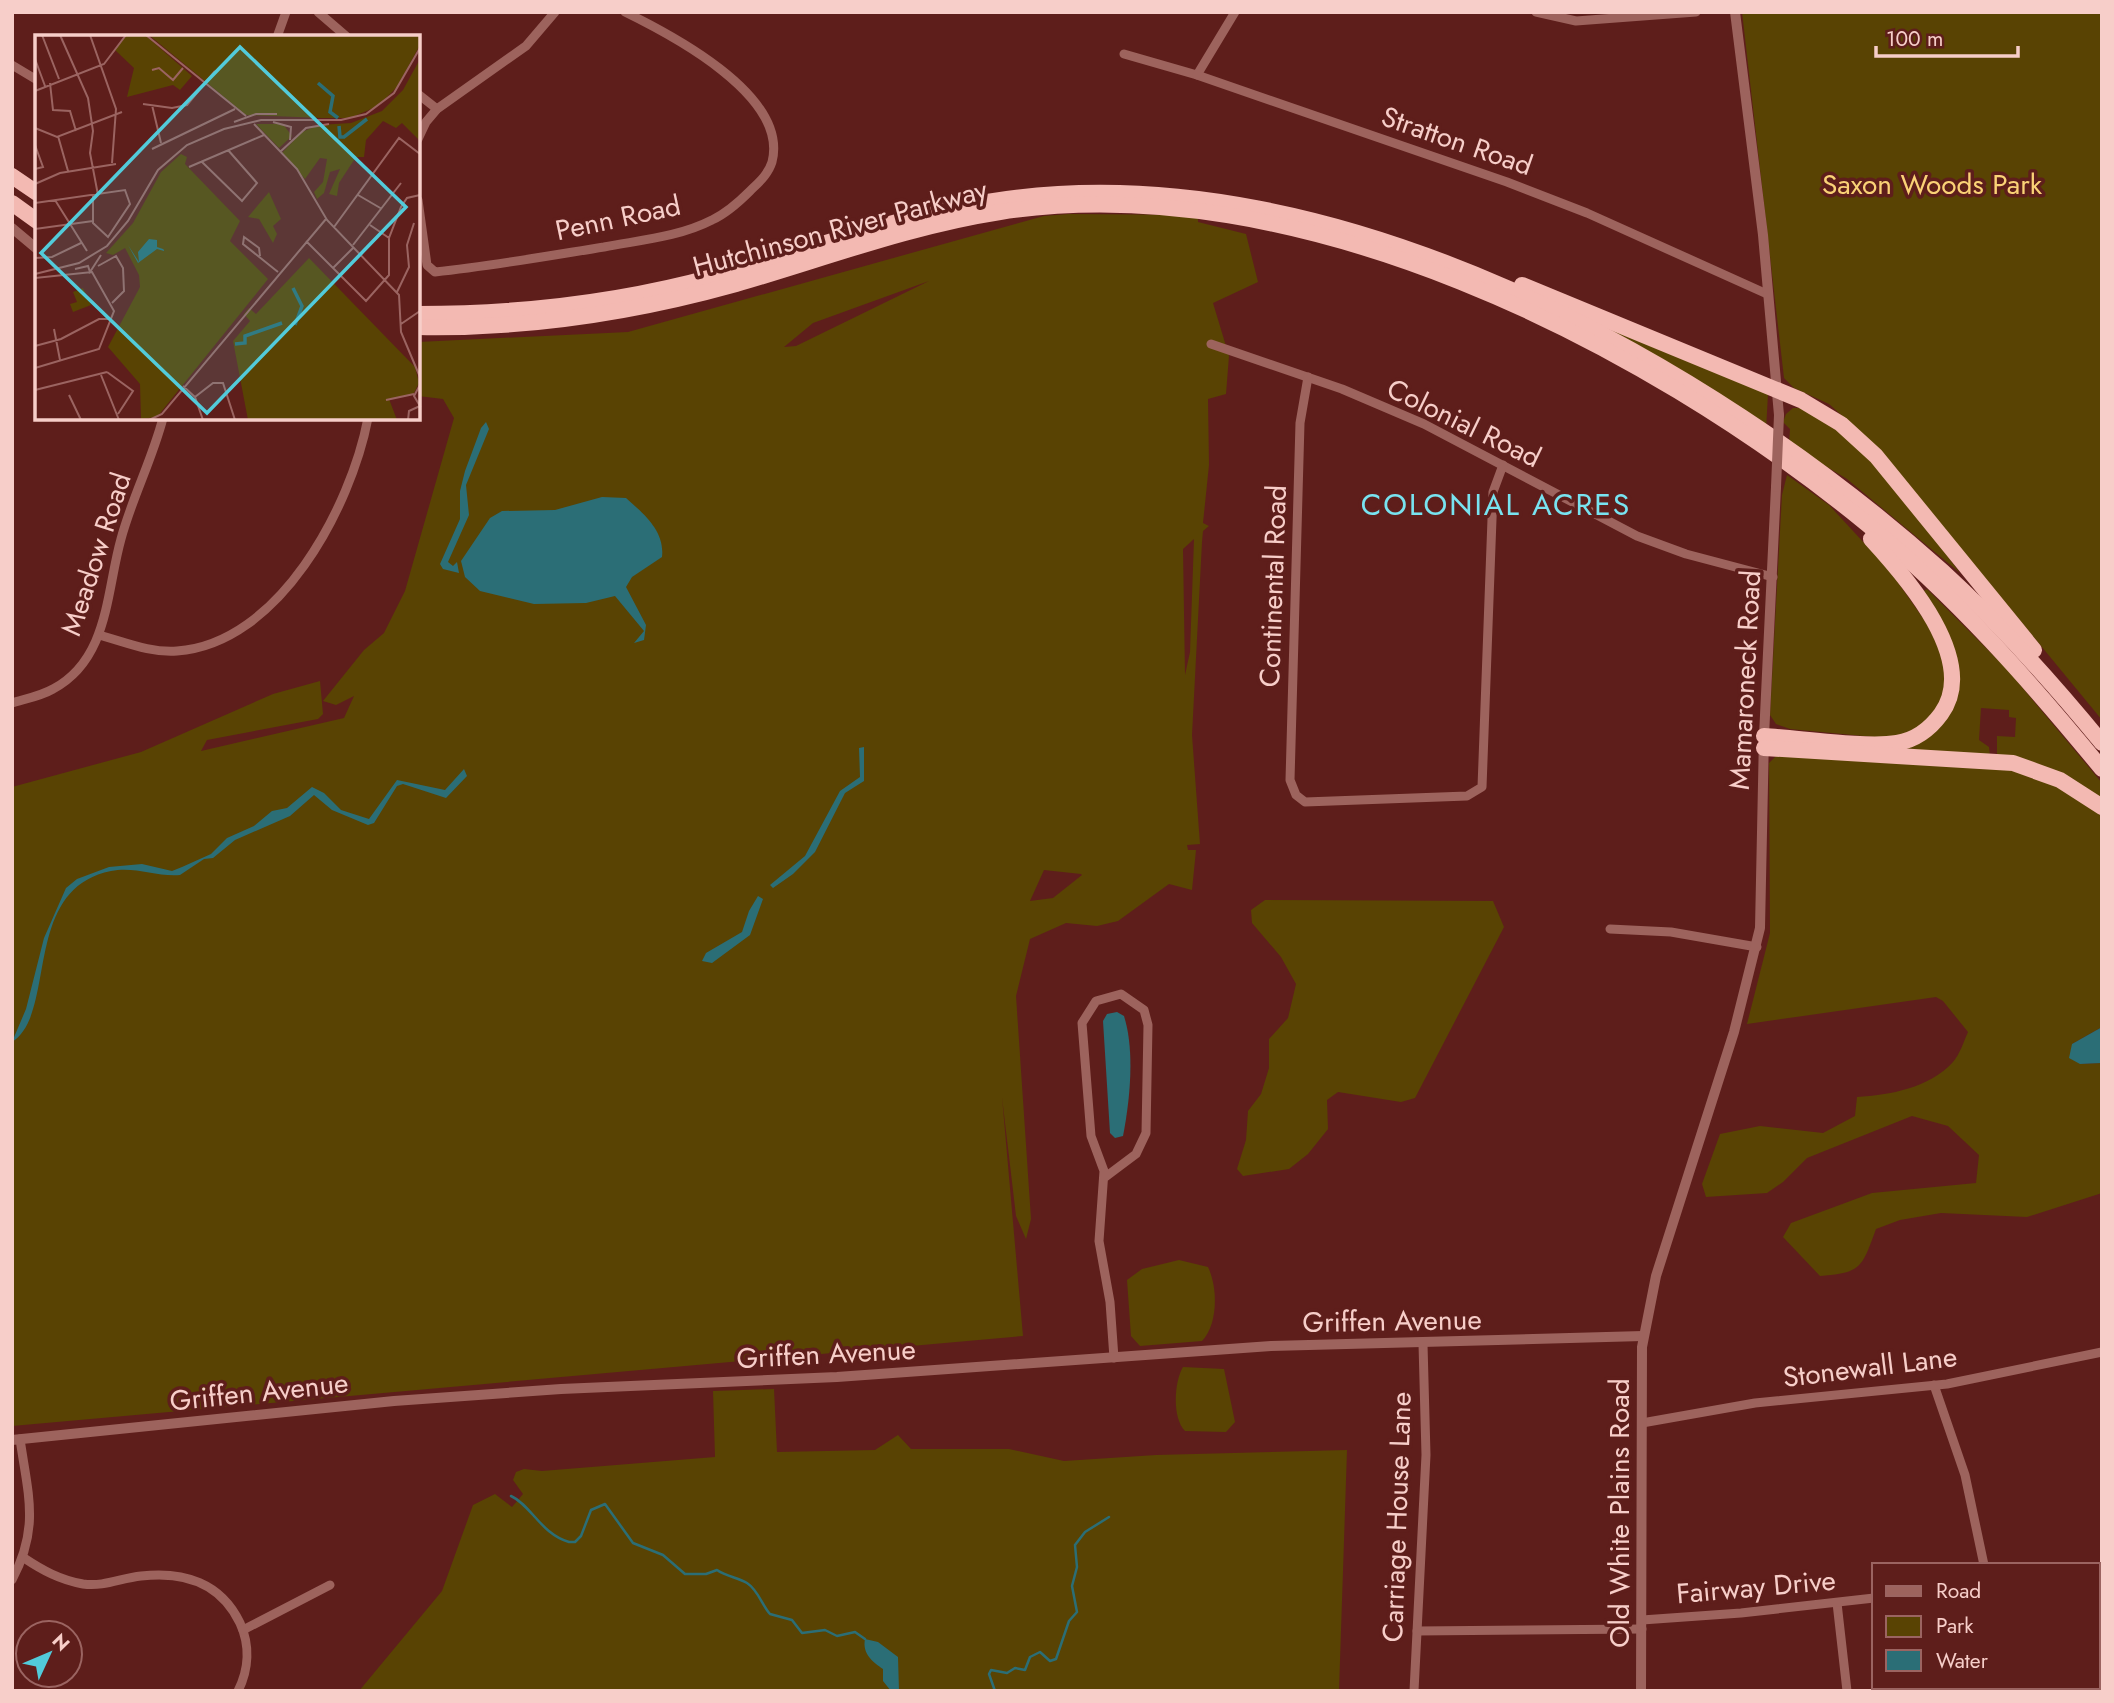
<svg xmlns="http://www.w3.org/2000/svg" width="2114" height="1703" viewBox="0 0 2114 1703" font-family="Jost,sans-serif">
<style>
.green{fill:#594303;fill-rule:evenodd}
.water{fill:#2b6e76}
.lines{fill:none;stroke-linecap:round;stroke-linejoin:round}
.stream{stroke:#2b6e76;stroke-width:2.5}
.minor{stroke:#9d635d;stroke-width:9}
.tertiary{stroke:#9d635d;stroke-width:10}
.motorway{stroke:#f3b9b2;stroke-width:16}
.tertiary-bridge{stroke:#9d635d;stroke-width:10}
.labels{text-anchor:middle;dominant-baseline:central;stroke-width:7;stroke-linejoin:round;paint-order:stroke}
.street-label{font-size:28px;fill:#f7cec9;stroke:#5e1e1b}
.park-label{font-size:28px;fill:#fad276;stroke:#5e1e1b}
.neighbourhood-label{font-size:30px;letter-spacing:2px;fill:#78e3f0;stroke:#5e1e1b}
.inset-river{fill:none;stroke:#2b6e76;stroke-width:3.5}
.inset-road{fill:none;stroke:#9b6461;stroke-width:2}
.view{fill:#52cbda;fill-opacity:0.15;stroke:#52cbda;stroke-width:3.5}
.inset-edge{fill:none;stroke:#f7cec9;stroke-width:3.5}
</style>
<rect width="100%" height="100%" fill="#5e1e1b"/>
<g class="green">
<path d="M1742 12H2102V720L1877 447 1829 404 1794 388 1784 378Z"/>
<path d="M1069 214 1198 215V222L1246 234 1258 282 1213 303 1229 356 1226 394 1208 399 1209 465 1203 523 1209 526 1203 531 1202 542 1192 735 1200 844 1187 845 1188 850H1196L1192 890 1169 884 1118 921 1097 926 1066 923 1030 939 1016 996 1031 1219 1026 1239 1016 1216 1002 1097 1023 1336 12 1426V787L141 752 273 694 320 681 323 714 318 719 207 740 201 751 344 718 354 696 336 705 323 701 364 650 384 633 405 591 454 418 443 399 418 396V342L628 332 1044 216ZM929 281 796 346 784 347 813 323ZM1194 539 1190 652 1185 675 1183 549ZM1044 870 1081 874 1082 875 1053 898 1030 901Z"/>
<path d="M1614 327 1768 394 1766 430 1674 367 1612 331Z"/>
<path d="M1793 408H1801L1849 438 1891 479 1960 573 1847 479 1789 444 1790 429 1783 422 1786 414Z"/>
<path d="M1787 475 1829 505 1890 571 1927 624 1949 670 1945 699 1930 720 1912 732 1884 738 1790 729 1776 724 1770 715 1782 495Z"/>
<path d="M1927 589 2006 668 2102 783V802L1997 756V736L2015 737 2016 718 2009 717V710L1981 708 1979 740 1989 747 1990 756 1906 751 1905 747 1956 700 1922 592Z"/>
<path d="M1776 756 2016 770 2053 782 2102 815V1027L2072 1044 2080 1064 2102 1063V1193L2027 1217 1941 1213 1900 1220 1876 1229C1862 1267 1862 1273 1820 1276L1783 1237 1791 1223 1872 1193 1976 1183 1979 1155 1948 1126 1912 1116 1807 1158 1783 1182 1767 1193 1706 1197 1702 1184 1720 1134 1760 1126 1823 1133 1855 1116 1857 1097C1890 1095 1929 1088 1953 1062 1960 1054 1964 1041 1968 1032L1943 1001 1936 997 1747 1024 1770 933 1769 763Z"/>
<path d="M1265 900 1493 901 1504 927 1415 1098 1401 1102 1338 1092 1327 1100 1328 1129 1308 1154 1289 1169 1243 1176 1237 1169 1246 1140 1248 1111 1261 1094 1269 1068V1039L1288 1018 1296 984 1281 957 1252 923 1251 910Z"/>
<path d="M1179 1260 1208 1267C1218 1288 1218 1324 1202 1341L1140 1346 1131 1336 1127 1280 1142 1269Z"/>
<path d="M1183 1367 1224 1369 1235 1422 1226 1432 1185 1431C1172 1418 1174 1382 1183 1367Z"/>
<path d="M774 1389 777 1452 875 1450 898 1435 911 1449H1009L1064 1461 1156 1455 1347 1450 1339 1691H359L442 1591 473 1505 495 1494 512 1507 523 1494 513 1480 516 1472 524 1469 542 1471 715 1457 713 1391Z"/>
</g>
<g class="water">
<path d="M486 422 489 429 466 485 469 515 448 562 453 566 457 562 459 573 443 569 440 564 460 519V491L465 471 481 428Z"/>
<path d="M602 497 626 498C644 514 665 531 662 557L632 577 626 587 646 625 644 640 634 643 644 631 615 596 586 603 534 604 480 591 465 577 461 561 490 518 502 511 555 510Z"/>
<path d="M864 747V781L845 793 815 852 793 874 773 888 770 885 805 856 840 791 860 777 859 748Z"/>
<path d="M464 769 467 776 446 798 403 784 397 786 374 823 368 825 332 810 314 795 290 816 235 840 213 858 204 859 180 875C156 877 135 866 111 871 21 889 58 1013 12 1042L26 1009 44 938 66 888 77 879 109 867 142 864 172 871 182 867 211 854 227 838 254 826 272 811 287 808 312 787 324 793 341 810 369 819 397 780 445 790Z"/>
<path d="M758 896 763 899 750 935 712 963 702 961 706 953 742 932 749 911Z"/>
<path d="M1117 1012 1124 1016C1135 1051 1130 1100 1123 1136L1115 1138 1110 1133 1103 1021 1107 1014Z"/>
<path d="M2102 1027V1063L2080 1064 2069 1058 2072 1044Z"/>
<path d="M865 1639 878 1642 898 1657 899 1691H891L883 1681V1669C873 1662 862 1654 865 1639Z"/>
</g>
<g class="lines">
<g class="stream">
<path d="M511 1496C531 1505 541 1534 569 1542H575L581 1536 591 1510 605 1504 633 1543 663 1555 685 1574H706L717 1570C727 1577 737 1577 747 1583 758 1590 762 1605 770 1614L792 1620 802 1633 825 1630 837 1636 855 1632 865 1639"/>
<path d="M995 1691 989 1674 991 1670 1007 1673 1015 1668 1025 1670 1030 1657 1040 1652 1050 1661 1056 1659 1069 1621 1077 1612 1072 1586 1077 1567 1075 1545 1085 1532 1109 1517"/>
</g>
<g class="minor">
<path d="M318 12 347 37"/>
<path d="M1536 12 1576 21 1696 12"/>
<path d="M277 37 286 12"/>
<path d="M1124 54 1197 75 1507 182 1587 213 1767 294"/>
<path d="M12 65 37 80"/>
<path d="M1197 75 1235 12"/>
<path d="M418 94 437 109"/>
<path d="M418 139 426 122 437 109 526 46 555 12"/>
<path d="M418 200 427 265 435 272C492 266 548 256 604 247 640 240 679 237 712 220 725 214 739 202 750 191 758 183 768 175 772 162 789 96 672 35 625 12"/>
<path d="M1211 344 1342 389 1424 424 1637 536 1686 554 1773 577"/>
<path d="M1308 377 1300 423 1290 780 1296 795 1305 802 1467 796 1482 787 1493 492 1503 465"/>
<path d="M99 635C125 642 150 653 177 651 279 644 351 507 368 418"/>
<path d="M12 703C25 699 41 696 53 689 109 659 106 592 121 539 132 498 152 460 163 418"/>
<path d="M1610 929 1671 932 1757 947"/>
<path d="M1104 1178 1136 1154 1146 1133 1148 1025 1144 1010 1121 994 1096 1001 1082 1023 1091 1136 1104 1171 1099 1241 1110 1302 1114 1358"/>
<path d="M1934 1385 1965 1475 1984 1565"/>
<path d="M1642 1423 1755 1403 1947 1384 2102 1352"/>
<path d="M24 1558C42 1570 60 1580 83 1584 104 1587 121 1578 141 1576 184 1571 221 1583 240 1623 250 1645 249 1669 238 1691"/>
<path d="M2098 1569 2102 1568"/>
<path d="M12 1580C40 1527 28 1495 20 1439"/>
<path d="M1837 1603 1847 1691"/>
<path d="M1642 1620 1741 1613 1874 1598"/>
<path d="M243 1630 330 1585"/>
<path d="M1417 1631 1642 1629"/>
<path d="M2098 1673 2102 1672"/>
<path d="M1414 1691 1426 1455 1423 1344"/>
<path d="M2054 1691 2062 1687"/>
</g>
<g class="tertiary">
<path d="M1735 12 1763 235 1779 415"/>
<path d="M12 228 37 249"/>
<path d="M12 1440 394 1401 561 1389 837 1377 1271 1346 1643 1336"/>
<path d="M1641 1691 1642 1347 1656 1276 1734 1032 1760 928 1764 736 1776 487"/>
</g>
<g class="motorway">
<path d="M12 176 37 193"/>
<path d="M12 203 37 221"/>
<path d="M1522 285 1801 400 1841 424 1876 456 2034 650"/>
<path d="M418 314C520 314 618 303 716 276 812 250 907 212 1007 199 1333 154 1706 359 1942 571 2000 624 2052 682 2102 743"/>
<path d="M418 327C526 329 632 313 736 284 823 259 909 226 1000 212 1297 166 1642 340 1867 524 1955 596 2030 681 2102 769"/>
<path d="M1764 736C1800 738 1865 748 1897 743 1915 740 1930 729 1941 714 1980 661 1906 577 1871 539"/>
<path d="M1764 748 2013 763 2060 780 2102 807"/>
</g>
<path class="tertiary-bridge" d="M1776 487 1779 415"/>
</g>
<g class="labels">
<g class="street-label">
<text transform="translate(1457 141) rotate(19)">Stratton Road</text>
<text transform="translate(618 218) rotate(-12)">Penn Road</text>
<text transform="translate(840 228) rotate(-15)">Hutchinson River Parkway</text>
<text transform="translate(1464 423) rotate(26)">Colonial Road</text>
<text transform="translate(96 554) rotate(-72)">Meadow Road</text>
<text transform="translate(1273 586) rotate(-88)">Continental Road</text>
<text transform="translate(1745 680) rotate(-87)">Mamaroneck Road</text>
<text transform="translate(1392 1321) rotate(-1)">Griffen Avenue</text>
<text transform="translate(826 1354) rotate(-3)">Griffen Avenue</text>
<text transform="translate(1870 1367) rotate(-7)">Stonewall Lane</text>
<text transform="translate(259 1392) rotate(-6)">Griffen Avenue</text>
<text transform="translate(1619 1513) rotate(-90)">Old White Plains Road</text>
<text transform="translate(1397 1517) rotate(-88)">Carriage House Lane</text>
<text transform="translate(1756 1587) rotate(-5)">Fairway Drive</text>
</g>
<g class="park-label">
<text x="1932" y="184">Saxon Woods Park</text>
</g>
<g class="neighbourhood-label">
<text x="1496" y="504">COLONIAL ACRES</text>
</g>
</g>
<g transform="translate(35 35)">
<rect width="385" height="385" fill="#5e1e1b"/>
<path d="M91 0H110L157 41 145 55 138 50 92 62 99 33 80 15ZM114 0H385V10L362 52 343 71 315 83H286L211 80ZM385 24V106L367 88 361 93 348 86 331 105 329 122H321L304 148 302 161 294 159 305 134 295 137 289 158 282 164 279 157 288 147 292 124 285 123 270 144 247 118 267 97 284 90 316 88 347 76 368 55ZM221 89H248L257 101 244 113ZM146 119 152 122 150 129 205 186 195 206 233 244 122 382 106 384 105 349 73 312 105 252 104 240 90 213 78 220 71 218 98 188 126 137ZM234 157 246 184 238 191 242 199 238 208 224 184 213 182ZM274 223 380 332 384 348 378 360 354 364 362 385H213L198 306 215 286 209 279 214 273 221 279ZM48 253 56 270 38 277 35 269 42 267 38 257Z" fill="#594303"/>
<path d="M114 204 122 205V212L128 214 129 215V216L122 214 103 228 93 210 104 227 103 217Z" fill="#2b6e76"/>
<path class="inset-river" d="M283 48 298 61 295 77 303 83M304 91 305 102H309L332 84M258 253 267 271 260 290M200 309 210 308V301L247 288"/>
<path class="inset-road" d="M7 0 24 44M25 0 53 63 58 96 55 118 63 160M55 0 81 74 77 128M111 0 211 81M0 24 10 51M117 35 124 33 138 45 148 33M15 48 18 75 35 76 41 96M0 56 69 29 91 0M108 69 137 73 152 70 180 36M117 70 126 108M199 87 221 79H242M238 87 256 92 255 105M219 89 262 134 292 185 364 260 366 297 385 342M0 93 22 102 87 77M23 101 33 136M0 110 8 132 0 134M117 114 200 74M245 117 271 93 294 89M166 126 207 166 222 148 193 115M154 132 229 100M0 149 25 138 81 129M323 160 347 174M20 165 52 216M0 168 90 155 95 169 73 202 58 188V160M335 190 354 203M299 192 364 103 385 119M0 194 58 186M271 206 331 266 354 240V203L366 172 372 163 385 160M318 210 366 148M225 221 224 213 209 202 208 209 243 237M0 223 17 222 46 208M63 231 81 221 88 233 89 256 77 268M298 233 319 212M40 234 53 231 55 237 66 220M0 239 44 228 72 211 93 186 123 135 152 110 189 94 226 85H306L331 79 359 58 385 13M0 243 57 237 79 276 64 314 0 333M362 257 374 232 372 210 379 188M366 289 385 276M19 294 25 325M0 311 26 304 64 284H75M72 337 98 356 83 379M66 340 84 385M148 351 160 362 168 385M0 355 72 337M34 360 46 385M160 362 178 348H188L200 385M351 365 379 359M114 385 127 379 291 184M373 385 374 376 385 371 379 361 385 350"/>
<path class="view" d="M205 12 371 172 172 378 6 218Z"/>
<rect width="385" height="385" class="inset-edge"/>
</g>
<rect width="2114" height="1703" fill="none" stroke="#f7cec9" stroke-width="28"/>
<rect x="1872" y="1563" width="228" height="126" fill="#5e1e1b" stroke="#9b6461" stroke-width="2"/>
<rect x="1886" y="1586" width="35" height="10" fill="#9d635d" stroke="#9b6461" stroke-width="2"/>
<text x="1936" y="1598" font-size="21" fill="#f7cec9">Road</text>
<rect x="1886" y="1616" width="35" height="21" fill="#594303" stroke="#9b6461" stroke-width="2"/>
<text x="1936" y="1633" font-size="21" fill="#f7cec9">Park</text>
<rect x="1886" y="1650" width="35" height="21" fill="#2b6e76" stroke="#9b6461" stroke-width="2"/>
<text x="1936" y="1668" font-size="21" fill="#f7cec9">Water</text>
<g transform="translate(49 1654) rotate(46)"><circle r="33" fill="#5e1e1b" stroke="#9b6461" stroke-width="2"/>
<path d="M0-5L12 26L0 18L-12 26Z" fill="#52cbda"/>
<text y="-10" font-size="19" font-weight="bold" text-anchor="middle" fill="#f7cec9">N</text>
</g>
<path d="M1876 46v10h142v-10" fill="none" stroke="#f7cec9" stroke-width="3.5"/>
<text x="1886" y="46" font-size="21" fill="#f7cec9" stroke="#5e1e1b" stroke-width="5" paint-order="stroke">100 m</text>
</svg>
